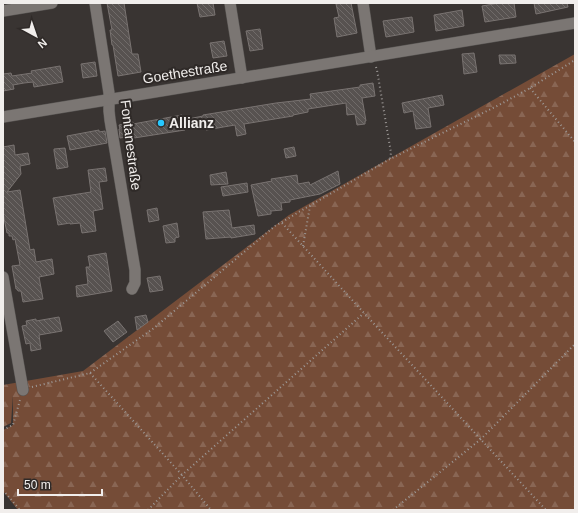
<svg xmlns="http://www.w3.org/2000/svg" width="578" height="513" viewBox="0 0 578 513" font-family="Arial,sans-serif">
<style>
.forest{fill:url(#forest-firs)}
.building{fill:url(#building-back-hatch);stroke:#797371}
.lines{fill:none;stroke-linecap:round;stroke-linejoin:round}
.minor-casing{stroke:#565351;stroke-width:12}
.path{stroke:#9e9a98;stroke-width:2;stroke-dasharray:1 3;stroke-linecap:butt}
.minor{stroke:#7b7673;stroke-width:11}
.poi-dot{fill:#27c8ff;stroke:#2f2a28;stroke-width:1.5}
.labels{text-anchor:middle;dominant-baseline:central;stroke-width:4;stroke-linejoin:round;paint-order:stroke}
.street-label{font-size:14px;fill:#f1eeec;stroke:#2f2a28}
.poi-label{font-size:14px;font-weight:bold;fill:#f1eeec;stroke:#2f2a28;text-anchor:start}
</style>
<defs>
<pattern id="forest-firs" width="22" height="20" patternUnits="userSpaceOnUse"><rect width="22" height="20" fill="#754c37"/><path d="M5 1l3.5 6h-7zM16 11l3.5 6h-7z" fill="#896654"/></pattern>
<pattern id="building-back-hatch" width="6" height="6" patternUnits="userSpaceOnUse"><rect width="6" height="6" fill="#575250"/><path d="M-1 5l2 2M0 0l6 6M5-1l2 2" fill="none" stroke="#706b69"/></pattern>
</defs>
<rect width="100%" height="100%" fill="#393432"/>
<path class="forest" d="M575 54V510H18L3 491V430L13 425V395L11 423 3 427V385L83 371 289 215Z"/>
<g class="building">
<path d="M107 3H124L132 54H138L141 72 118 76 113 45H112L110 30H112Z"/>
<path d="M197 3H213L215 15 200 17Z"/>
<path d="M342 3H351L357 33 337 37 334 18 339 17 336 4Z"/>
<path d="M499 3H514L516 17 485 22 482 6Z"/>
<path d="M534 3H567L568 7 536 14Z"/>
<path d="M462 10 464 26 436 31 434 15Z"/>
<path d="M412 17 414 32 386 37 383 21Z"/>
<path d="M260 29 263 49 250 51 246 31Z"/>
<path d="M224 41 227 56 213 58 210 43Z"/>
<path d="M474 53 477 72 464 74 462 54Z"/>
<path d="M499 55H515L516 63 500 64Z"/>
<path d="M95 62 97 76 83 78 81 64Z"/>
<path d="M60 66 63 82 34 87 33 82 24 83 13 85 14 89 3 91V74L11 73 12 76 32 73 31 71Z"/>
<path d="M373 83 375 96 362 98 366 121H365V124L357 125 355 114 347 115 346 103 308 109V112L293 115V116L244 124 246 134 237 136 235 125 206 130 205 126 185 129V130L134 138V136L120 138 119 129H120L119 125 133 122V124L182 115 183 120 203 116V115L276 103 311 99 310 94 360 87V85Z"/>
<path d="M442 95 444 105 428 108 431 127 416 129 413 111 404 113 402 103Z"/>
<path d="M99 130V132L105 131 107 143 70 150 67 136Z"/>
<path d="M14 145 15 155 28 153 30 164 20 166 21 174 7 192 20 190 30 250 34 249 36 262 52 259 54 274 39 277 43 299 23 302 21 291H18L17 289H16L12 266 20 265 15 239 13 240 12 236H9V233H7L3 213V147Z"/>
<path d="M294 147 296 156 286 158 284 149Z"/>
<path d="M65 148 68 167 57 169 54 151V149Z"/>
<path d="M105 168 107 181 99 182 103 209 93 211 96 231 82 233 80 223 70 224V223L58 225 53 198 91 192 88 170Z"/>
<path d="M338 171 340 184 320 194 290 200V202L281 203 282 210 271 211V214L258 216 251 185 272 181 271 179 297 175 298 184 309 182 310 185Z"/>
<path d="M226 172 228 184 211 185 210 175Z"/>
<path d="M247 183 248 192 223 196 221 187Z"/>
<path d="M157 208 159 220 149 222 147 210Z"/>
<path d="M229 210 232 228 254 225 255 234 231 238V237L206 239 203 212Z"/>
<path d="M177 223 179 237 175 238V242L166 243 163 226Z"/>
<path d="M106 253 112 291 77 297 76 286 88 284 86 267H90L88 256Z"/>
<path d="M160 276 163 290 150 292 147 278Z"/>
<path d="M146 315 148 322 137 330 135 317Z"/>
<path d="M59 317 62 331 39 335 41 349 31 351 30 343 26 344 22 326 27 325 26 321 36 319V321Z"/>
<path d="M118 321 127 332 113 342 104 331Z"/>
</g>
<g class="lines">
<defs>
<g id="minor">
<path d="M95 3 109 93V111L110 120 135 270V283L132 289"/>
<path d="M230 3 242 78"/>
<path d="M363 3 371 57"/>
<path d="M3 11 52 3"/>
<path d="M3 117 575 23"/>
<path d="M3 277 23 390"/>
</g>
</defs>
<use href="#minor" class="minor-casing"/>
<g class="path">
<path d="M376 67 377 70 391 153 390 159"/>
<path d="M530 88 575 142"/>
<path d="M282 223 364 313 546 510"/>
<path d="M303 246 310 206"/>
<path d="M90 373 182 475 211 510"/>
<path d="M32 387 90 373 154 328 275 226 390 159 499 105 530 88 575 60"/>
<path d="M3 430 13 425 20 400"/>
<path d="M3 490 20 510"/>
<path d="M148 510 182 475 364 313"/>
<path d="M393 510 481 439 575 344"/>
</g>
<use href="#minor" class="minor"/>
</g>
<circle class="poi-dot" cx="161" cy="123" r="4"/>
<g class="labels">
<g class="street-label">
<text transform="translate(185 72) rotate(-9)">Goethestraße</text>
<text transform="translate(131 145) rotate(83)">Fontanestraße</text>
</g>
<g class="poi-label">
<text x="169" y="123">Allianz</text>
</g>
</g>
<rect width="578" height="513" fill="none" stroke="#f1eeec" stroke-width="8"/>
<g transform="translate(36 36) rotate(140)" stroke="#2f2a28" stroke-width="3" paint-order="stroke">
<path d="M0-3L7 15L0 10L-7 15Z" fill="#f1eeec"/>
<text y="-6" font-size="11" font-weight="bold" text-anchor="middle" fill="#f1eeec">N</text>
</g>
<path d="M18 489v6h84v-6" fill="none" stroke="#f1eeec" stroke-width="2"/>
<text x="24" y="489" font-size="12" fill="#f1eeec" stroke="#2f2a28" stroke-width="3" paint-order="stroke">50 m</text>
</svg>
